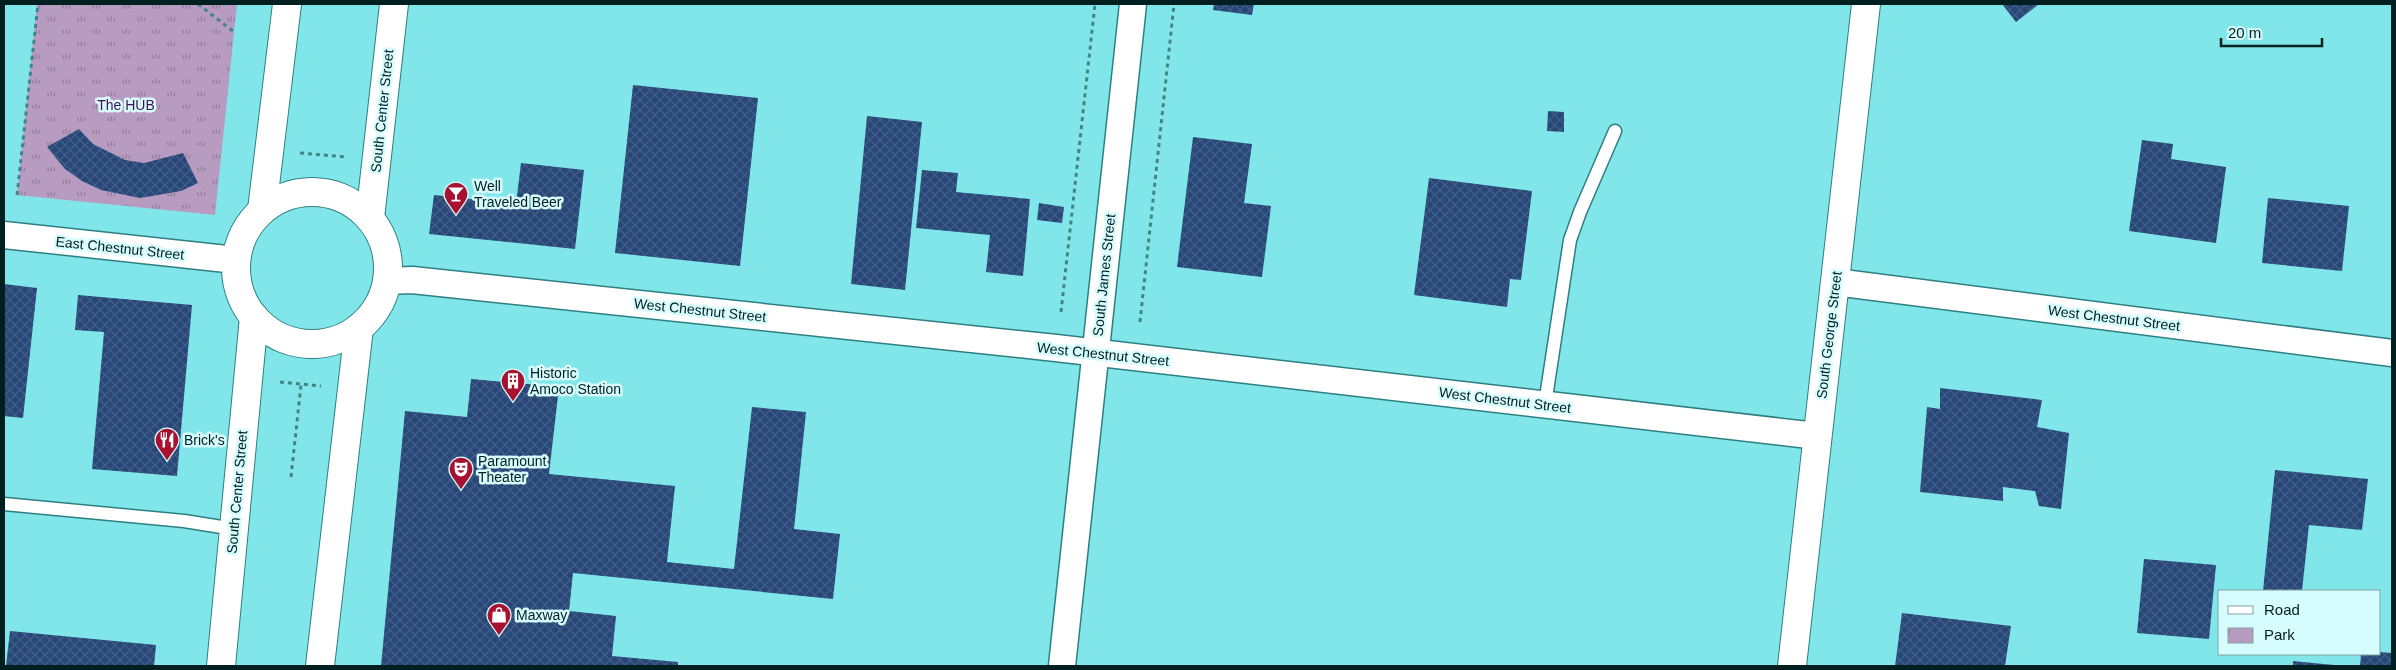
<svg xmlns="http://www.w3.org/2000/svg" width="2396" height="670" viewBox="0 0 2396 670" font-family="Arial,sans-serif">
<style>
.park{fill:url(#park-tufts)}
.building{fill:url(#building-cross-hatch)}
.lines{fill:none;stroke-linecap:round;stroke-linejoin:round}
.service-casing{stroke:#2e7f82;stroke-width:15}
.minor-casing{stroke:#2e7f82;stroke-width:29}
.tertiary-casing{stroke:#2e7f82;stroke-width:30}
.primary-casing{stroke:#2e7f82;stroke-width:30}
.path{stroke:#428588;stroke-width:3;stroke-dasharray:4 4;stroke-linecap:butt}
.service{stroke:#fff;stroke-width:12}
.minor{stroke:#fff;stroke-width:26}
.tertiary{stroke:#fff;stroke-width:28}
.primary{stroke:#fff;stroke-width:28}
.labels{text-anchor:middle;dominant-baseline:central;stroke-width:5;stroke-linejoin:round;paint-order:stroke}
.park-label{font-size:14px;fill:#450f52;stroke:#d7fcfd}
.street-label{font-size:14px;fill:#001f21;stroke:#d7fcfd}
.poi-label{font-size:14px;fill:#001f21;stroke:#d7fcfd;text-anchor:start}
</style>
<defs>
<pattern id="park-tufts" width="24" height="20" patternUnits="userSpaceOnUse" patternTransform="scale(1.25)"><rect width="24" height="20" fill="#b89bc0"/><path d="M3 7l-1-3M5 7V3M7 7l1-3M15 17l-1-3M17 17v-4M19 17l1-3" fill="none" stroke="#937e9c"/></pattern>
<pattern id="building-cross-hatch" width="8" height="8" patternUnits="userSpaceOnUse" patternTransform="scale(1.25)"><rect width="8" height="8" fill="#274778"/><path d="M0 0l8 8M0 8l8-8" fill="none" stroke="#435e86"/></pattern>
</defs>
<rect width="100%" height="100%" fill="#80e6ea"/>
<path class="park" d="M37 4H237L215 215 17 195Z"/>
<g class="building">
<path d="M1214 4H1254L1252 15 1213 10Z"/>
<path d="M2002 4H2039L2016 22Z"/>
<path d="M633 85 758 98 740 266 615 253Z"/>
<path d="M1548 111 1564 112V132L1547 131Z"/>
<path d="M867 116 922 122 905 290 851 284Z"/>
<path d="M79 129 93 144 125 160 144 163 183 153 198 183 181 191 140 198 101 190 82 181 65 169 47 147Z"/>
<path d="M1193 137 1252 144 1244 203 1271 206 1262 277 1177 267Z"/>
<path d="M2142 140 2173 144 2171 159 2226 167 2216 243 2129 231Z"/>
<path d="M521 163 584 170 575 249 429 234 434 195 516 204Z"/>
<path d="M922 170 958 173 956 192 1030 199 1023 276 986 272 990 235 916 228Z"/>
<path d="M1429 178 1532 191 1521 280 1510 279 1507 307 1414 295Z"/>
<path d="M2268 198 2349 206 2342 271 2262 263Z"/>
<path d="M1039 203 1064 207 1062 223 1037 220Z"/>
<path d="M4 284 37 288 23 418 4 416Z"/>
<path d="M78 295 192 305 177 476 92 469 104 332 75 330Z"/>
<path d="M471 379 559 387 549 474 675 486 667 562 734 569 752 407 806 412 794 529 840 534 833 599 573 573 569 611 616 616 612 656 678 662V666H381L405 411 467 417Z"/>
<path d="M1940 388 2042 400 2037 427 2069 433 2061 509 2039 506 2035 491 2003 487V501L1920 492 1927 407 1940 409Z"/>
<path d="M2275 470 2368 479 2362 530 2309 525 2302 591H2263Z"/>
<path d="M2144 559 2216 565 2209 639 2137 633Z"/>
<path d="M1902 613 2011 626 2005 666H1895Z"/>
<path d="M10 631 156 645 154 666H6Z"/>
<path d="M2380 652 2392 653V666H2360L2361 654Z"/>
<path d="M2293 661 2334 665V666H2293Z"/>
</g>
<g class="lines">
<defs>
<g id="service">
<path d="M1545 404 1570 240 1580 212 1615 131"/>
<path d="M4 504 184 521 234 529"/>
</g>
<g id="minor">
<path d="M4 235 236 260"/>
<path d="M387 281 412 280 1056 348 1817 436"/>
<path d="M1835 282 2392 353"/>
<path d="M1062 666 1133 4"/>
</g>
<g id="tertiary">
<circle cx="312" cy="268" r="76"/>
<path d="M262 210 287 4"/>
<path d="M370 218 394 4"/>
<path d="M221 666 254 317"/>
<path d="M320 666 359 328"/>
</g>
<path id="primary" d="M1792 666 1866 4"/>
</defs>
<use href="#service" class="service-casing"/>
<use href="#minor" class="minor-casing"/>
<use href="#tertiary" class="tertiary-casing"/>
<use href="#primary" class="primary-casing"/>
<g class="path">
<path d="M198 4 234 32"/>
<path d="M300 153 346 157"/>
<path d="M17 195 38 4"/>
<path d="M1061 312 1095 4"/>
<path d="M1140 322 1174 4"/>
<path d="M280 382 321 386"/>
<path d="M291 477 301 385"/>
</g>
<use href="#service" class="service"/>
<use href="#minor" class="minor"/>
<use href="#tertiary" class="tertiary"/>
<use href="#primary" class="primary"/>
</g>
<defs>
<symbol id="bar-pin" viewBox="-11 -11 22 30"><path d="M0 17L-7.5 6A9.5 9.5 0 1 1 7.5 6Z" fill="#a91130" stroke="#d7fcfd"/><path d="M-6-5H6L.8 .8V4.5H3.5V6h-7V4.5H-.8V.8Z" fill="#fff"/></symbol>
<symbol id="building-pin" viewBox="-11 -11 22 30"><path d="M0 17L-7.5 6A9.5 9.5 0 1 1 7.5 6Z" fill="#a91130" stroke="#d7fcfd"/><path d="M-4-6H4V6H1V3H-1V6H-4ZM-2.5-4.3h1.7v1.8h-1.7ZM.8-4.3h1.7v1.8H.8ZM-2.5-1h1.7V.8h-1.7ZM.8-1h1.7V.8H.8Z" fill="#fff"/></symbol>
<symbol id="restaurant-pin" viewBox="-11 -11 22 30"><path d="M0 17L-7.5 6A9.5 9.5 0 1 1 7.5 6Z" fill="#a91130" stroke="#d7fcfd"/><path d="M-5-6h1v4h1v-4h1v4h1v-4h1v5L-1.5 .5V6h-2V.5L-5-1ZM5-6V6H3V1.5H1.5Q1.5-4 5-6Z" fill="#fff"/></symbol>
<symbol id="theatre-pin" viewBox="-11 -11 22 30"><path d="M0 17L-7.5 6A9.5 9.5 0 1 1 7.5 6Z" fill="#a91130" stroke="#d7fcfd"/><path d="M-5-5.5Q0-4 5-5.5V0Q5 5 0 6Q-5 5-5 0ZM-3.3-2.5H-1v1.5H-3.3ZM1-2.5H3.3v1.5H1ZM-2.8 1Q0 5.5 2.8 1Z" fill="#fff"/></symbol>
<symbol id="shop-pin" viewBox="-11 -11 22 30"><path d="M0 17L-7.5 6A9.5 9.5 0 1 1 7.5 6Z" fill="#a91130" stroke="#d7fcfd"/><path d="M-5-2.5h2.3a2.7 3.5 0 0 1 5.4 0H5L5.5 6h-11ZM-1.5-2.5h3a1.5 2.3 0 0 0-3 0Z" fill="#fff"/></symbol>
</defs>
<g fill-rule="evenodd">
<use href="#bar-pin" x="442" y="180" width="28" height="38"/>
<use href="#building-pin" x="499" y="367" width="28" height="38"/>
<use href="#restaurant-pin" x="153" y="426" width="28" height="38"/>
<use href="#theatre-pin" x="447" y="455" width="28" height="38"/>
<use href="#shop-pin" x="485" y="601" width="28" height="38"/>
</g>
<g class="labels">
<g class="park-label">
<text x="126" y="105">The HUB</text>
</g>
<g class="street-label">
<text transform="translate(382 111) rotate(-84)">South Center Street</text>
<text transform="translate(120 248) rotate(6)">East Chestnut Street</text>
<text transform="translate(1104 275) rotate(-84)">South James Street</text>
<text transform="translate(700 310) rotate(6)">West Chestnut Street</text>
<text transform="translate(2114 318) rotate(7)">West Chestnut Street</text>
<text transform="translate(1829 335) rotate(-83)">South George Street</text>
<text transform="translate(1103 354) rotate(6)">West Chestnut Street</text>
<text transform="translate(1505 400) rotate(7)">West Chestnut Street</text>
<text transform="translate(237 492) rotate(-85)">South Center Street</text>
</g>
<g class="poi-label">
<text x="474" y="186">Well<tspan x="474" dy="16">Traveled Beer</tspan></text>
<text x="530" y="373">Historic<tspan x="530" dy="16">Amoco Station</tspan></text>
<text x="184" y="440">Brick's</text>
<text x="478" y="461">Paramount<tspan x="478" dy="16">Theater</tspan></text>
<text x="516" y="615">Maxway</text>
</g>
</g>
<rect width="2396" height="670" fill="none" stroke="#001f21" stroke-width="10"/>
<rect x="2218" y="590" width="162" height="65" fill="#d7fcfd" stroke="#81a4a5"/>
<rect x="2228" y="606" width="25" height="8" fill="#ffffff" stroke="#81a4a5"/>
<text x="2264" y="615" font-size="15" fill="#001f21">Road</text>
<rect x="2228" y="628" width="25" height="15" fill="url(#park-tufts)" stroke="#81a4a5"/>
<text x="2264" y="640" font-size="15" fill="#001f21">Park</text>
<path d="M2221 38v8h101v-8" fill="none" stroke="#001f21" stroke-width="2.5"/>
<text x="2228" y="38" font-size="15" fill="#001f21" stroke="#d7fcfd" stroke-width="4" paint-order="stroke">20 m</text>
</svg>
